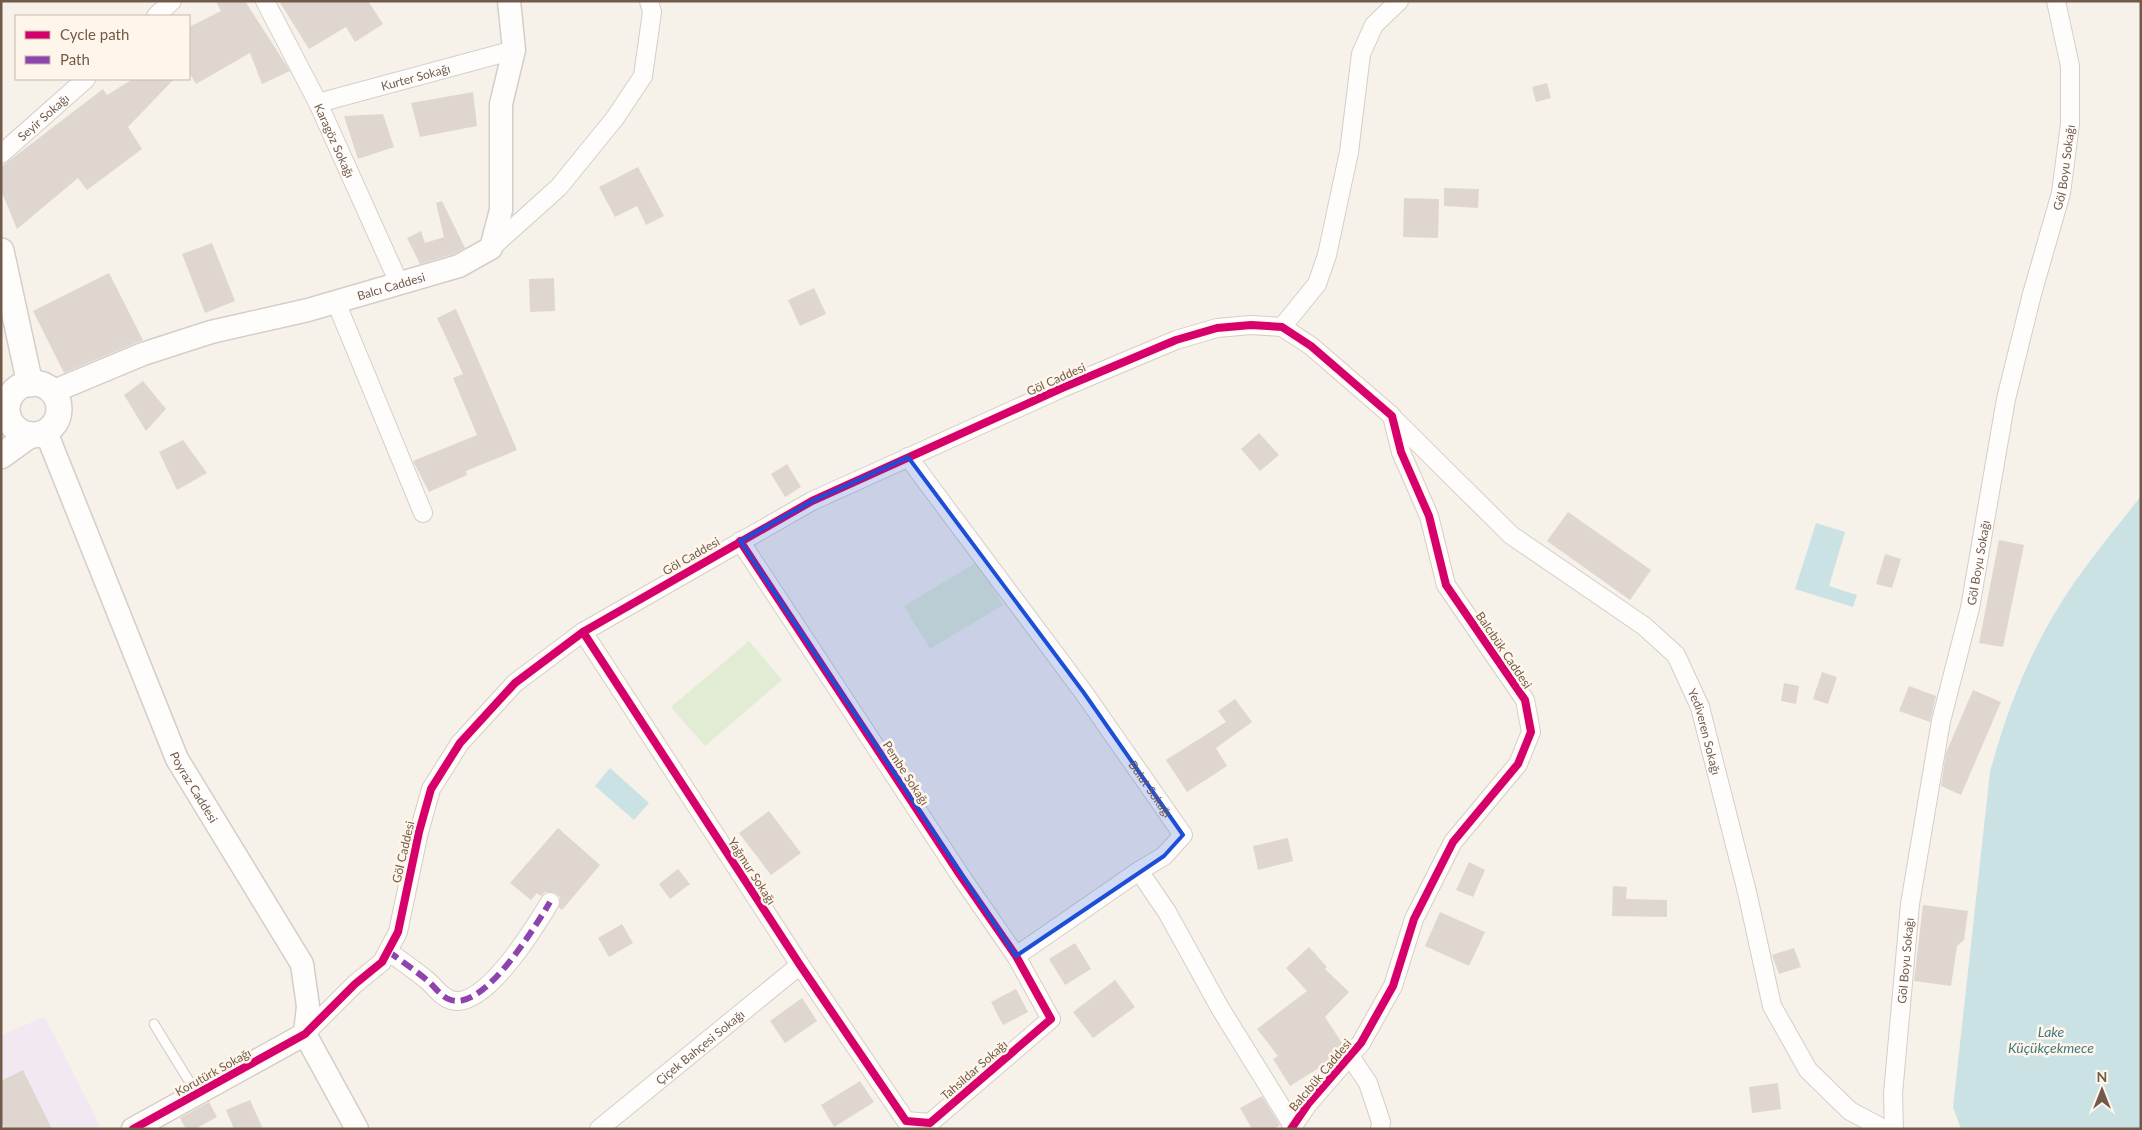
<svg xmlns="http://www.w3.org/2000/svg" width="2142" height="1130" viewBox="0 0 2142 1130" font-family="Lato,sans-serif">
<style>
.education{fill:#f2e8f1}
.green{fill:#e2ecd4}
.water{fill:#cbe2e5}
.building{fill:#dfd7cf}
.lines{fill:none;stroke-linecap:round;stroke-linejoin:round}
.service-casing{stroke:#d5cec8;stroke-width:11}
.minor-casing{stroke:#d5cec8;stroke-width:20}
.tertiary-casing{stroke:#d5cec8;stroke-width:25}
.secondary-casing{stroke:#d5cec7;stroke-width:28}
.service{stroke:#fefdfc;stroke-width:9}
.minor{stroke:#fefdfc;stroke-width:18}
.tertiary{stroke:#fefdfc;stroke-width:22}
.secondary{stroke:#fefdfc;stroke-width:25}
.quiet{stroke:#8e44ad;stroke-width:6;stroke-dasharray:12 6;stroke-linecap:butt}
.cycleway-casing{stroke:#fef6ea;stroke-width:11}
.cycleway{stroke:#d6006c;stroke-width:8}
.marked{fill:#1d4ed8;fill-opacity:0.2;stroke:#1d4ed8;stroke-width:4;stroke-linejoin:round}
.labels{text-anchor:middle;dominant-baseline:central;stroke-width:5;stroke-linejoin:round;paint-order:stroke}
.street-label{font-size:12px;fill:#725a4b;stroke:#fef6ea}
.water-label{font-size:14px;font-style:italic;fill:#467884;stroke:#fef6ea}
</style>
<rect width="100%" height="100%" fill="#f6f1e9"/>
<path class="education" d="M45 1017 100 1126 94 1129H3L1 1125V1035Z"/>
<g class="green">
<path d="M977 562 1003 605 930 649 904 606Z"/>
<path d="M749 641 782 680 705 746 671 707Z"/>
</g>
<g class="water">
<path d="M2141 496V1129H1961L1953 1107 1990 772C2006 713 2027 658 2059 606 2083 567 2113 532 2141 496Z"/>
<path d="M1816 523 1845 532 1829 586 1857 595 1853 607 1795 589Z"/>
<path d="M610 768 649 803 634 820 595 786Z"/>
</g>
<g class="building">
<path d="M216 1H245L290 71 262 84 250 53 196 84 189 72V27L221 11Z"/>
<path d="M279 1H368L383 24 355 42 346 27 309 49Z"/>
<path d="M133 79H174L128 127 142 149 87 190 78 178 17 229 1 190V167L103 89 107 95Z"/>
<path d="M1547 83 1551 98 1536 102 1532 87Z"/>
<path d="M473 92 477 126 420 137 411 103Z"/>
<path d="M383 114 394 147 358 159 344 116Z"/>
<path d="M638 167 664 216 646 225 637 206 615 217 599 187Z"/>
<path d="M1444 188 1479 189 1478 208 1444 206Z"/>
<path d="M1404 198 1439 199 1438 238 1403 237Z"/>
<path d="M442 201 465 248 454 254 420 264 407 238 421 231 425 243 444 237 436 203Z"/>
<path d="M212 243 235 301 205 313 182 254Z"/>
<path d="M109 273 143 340 64 373 33 311Z"/>
<path d="M554 278 555 311 530 312 529 279Z"/>
<path d="M814 288 826 314 800 326 788 300Z"/>
<path d="M456 309 517 450 466 471 467 475 429 492 413 461 477 435 453 378 463 374 437 318Z"/>
<path d="M143 381 166 409 146 431 124 395Z"/>
<path d="M1259 433 1279 455 1260 471 1241 449Z"/>
<path d="M183 440 207 473 177 490 159 452Z"/>
<path d="M787 464 801 487 785 497 771 474Z"/>
<path d="M1568 512 1651 570 1630 600 1547 541Z"/>
<path d="M1999 540 2024 545 2003 647 1979 643Z"/>
<path d="M1885 554 1901 559 1892 588 1876 584Z"/>
<path d="M1822 672 1837 677 1828 704 1813 699Z"/>
<path d="M1784 683 1799 686 1796 704 1781 701Z"/>
<path d="M1909 686 1936 696 1930 722 1899 711Z"/>
<path d="M1973 690 2001 702 1961 795 1941 786 1946 753Z"/>
<path d="M1235 699 1252 722 1216 748 1227 766 1187 792 1166 760 1226 722 1218 711Z"/>
<path d="M769 811 801 853 771 875 739 833Z"/>
<path d="M558 828 600 865 562 910 559 908 560 897 555 893 545 892 541 896 537 893 531 900 510 883Z"/>
<path d="M1288 838 1293 861 1258 870 1253 846Z"/>
<path d="M1469 862 1485 870 1473 897 1456 890Z"/>
<path d="M678 869 690 884 670 899 659 884Z"/>
<path d="M1613 886 1627 887 1626 899 1667 900V917L1612 916Z"/>
<path d="M1923 905 1968 911 1964 940 1957 946 1951 986 1914 981Z"/>
<path d="M1440 912 1485 932 1469 966 1425 946Z"/>
<path d="M622 924 633 943 609 957 598 938Z"/>
<path d="M1075 943 1091 969 1065 985 1049 959Z"/>
<path d="M1309 947 1327 967 1325 969 1349 992 1325 1017 1344 1046 1328 1064 1323 1068 1322 1066 1290 1086 1273 1059 1278 1056 1257 1029 1307 991 1286 968Z"/>
<path d="M1794 948 1801 967 1779 974 1772 955Z"/>
<path d="M1115 980 1135 1007 1093 1038 1073 1012Z"/>
<path d="M1016 989 1028 1012 1003 1025 991 1002Z"/>
<path d="M802 998 817 1021 785 1043 770 1021Z"/>
<path d="M23 1070 52 1129H5L1 1121V1081Z"/>
<path d="M860 1081 874 1102 834 1127 821 1105Z"/>
<path d="M1778 1083 1781 1109 1752 1113 1749 1087Z"/>
<path d="M1262 1096 1280 1125 1274 1129H1252L1240 1108Z"/>
<path d="M250 1100 263 1129H234L226 1110Z"/>
<path d="M209 1102 217 1117 195 1129H186L180 1118Z"/>
</g>
<g class="lines">
<defs>
<path id="service" d="M154 1024 197 1094"/>
<g id="minor">
<path id="s1" d="M265 1 318 103 399 283"/>
<path d="M156 16 172 1"/>
<path id="s2" d="M318 103 514 50"/>
<path id="s3" d="M1 154 86 79"/>
<path d="M491 248 559 187 615 118 643 76 652 12 649 1"/>
<path d="M336 302 423 513"/>
<path d="M1282 327 1317 284 1327 255 1349 152 1361 54 1374 25 1399 1"/>
<path id="s4" d="M1392 417 1511 535 1644 626 1676 655 1700 707 1747 892 1772 1006 1808 1070 1850 1111 1884 1129"/>
<path id="s5" d="M908 457 1084 693 1183 835 1164 856 1139 871 1167 912 1220 1008 1293 1126"/>
<path d="M583 632 800 965 906 1121 930 1123 1051 1019 1016 956 960 875 740 541"/>
<path d="M388 951C401 961 415 970 428 981 435 987 441 997 451 1000 484 1011 535 927 550 902"/>
<path d="M1016 956 1139 871"/>
<path d="M305 1034 355 984 382 962 398 932 419 832 431 789 460 743 515 683 583 632 812 501 1062 388 1176 340 1217 328 1251 325 1282 327 1311 346 1392 416 1401 452 1429 516 1446 585 1525 700 1531 732 1518 764 1453 842 1414 919 1393 986 1361 1043 1308 1104 1291 1129"/>
<path d="M1350 1056 1368 1083 1381 1122 1380 1129"/>
<path id="s6" d="M599 1129 800 965"/>
<path id="s7" d="M1894 1129 1893 1094 1910 904 1941 721 1970 608 2006 399 2032 294 2061 193 2070 124V66L2056 1"/>
</g>
<g id="tertiary">
<path id="s8" d="M52 392 143 354 211 332 308 310 459 266 491 248 501 210V104L514 50 509 1"/>
<path id="s9" d="M46 432 177 759 302 964 308 1006 305 1034 357 1129"/>
<path d="M133 1129 305 1034"/>
</g>
<g id="secondary">
<path d="M1 251 30 384"/>
<circle cx="33" cy="409" r="26"/>
<path d="M1 456 30 435"/>
</g>
</defs>
<use href="#service" class="service-casing"/>
<use href="#minor" class="minor-casing"/>
<use href="#tertiary" class="tertiary-casing"/>
<use href="#secondary" class="secondary-casing"/>
<use href="#service" class="service"/>
<use href="#minor" class="minor"/>
<use href="#tertiary" class="tertiary"/>
<use href="#secondary" class="secondary"/>
<path class="quiet" d="M388 951C401 961 415 970 428 981 435 987 441 997 451 1000 484 1011 535 927 550 902"/>
<defs>
<g id="cycleway">
<path d="M583 632 800 965 906 1121 930 1123 1051 1019 1016 956 960 875 740 541"/>
<path d="M133 1129 305 1034 355 984 382 962 398 932 419 832 431 789 460 743 515 683 583 632 812 501 1062 388 1176 340 1217 328 1251 325 1282 327 1311 346 1392 416 1401 452 1429 516 1446 585 1525 700 1531 732 1518 764 1453 842 1414 919 1393 986 1361 1043 1308 1104 1291 1129"/>
</g>
</defs>
<use href="#cycleway" class="cycleway-casing"/>
<use href="#cycleway" class="cycleway"/>
</g>
<path class="marked" d="M908 457 1084 693 1183 835 1164 856 1016 956 740 541 812 501Z"/>
<g class="labels">
<g class="street-label">
<text stroke="none"><textPath href="#s2" startOffset="101">Kurter Sokağı</textPath></text>
<text stroke="none"><textPath href="#s3" startOffset="56">Seyir Sokağı</textPath></text>
<text stroke="none"><textPath href="#s1" startOffset="156">Karagöz Sokağı</textPath></text>
<text stroke="none"><textPath href="#s7" startOffset="979">Göl Boyu Sokağı</textPath></text>
<text stroke="none"><textPath href="#s8" startOffset="356">Balcı Caddesi</textPath></text>
<text transform="translate(1056 379) rotate(-24)">Göl Caddesi</text>
<text transform="translate(691 556) rotate(-30)">Göl Caddesi</text>
<text stroke="none"><textPath href="#s7" startOffset="574">Göl Boyu Sokağı</textPath></text>
<text transform="translate(1504 650) rotate(56)">Balcıbük Caddesi</text>
<text stroke="none"><textPath href="#s4" startOffset="454">Yediveren Sokağı</textPath></text>
<text transform="translate(906 773) rotate(57)">Pembe Sokağı</text>
<text stroke="none"><textPath href="#s9" startOffset="385">Poyraz Caddesi</textPath></text>
<text stroke="none"><textPath href="#s5" startOffset="411">Bulut Sokağı</textPath></text>
<text transform="translate(403 852) rotate(-77)">Göl Caddesi</text>
<text transform="translate(752 871) rotate(57)">Yağmur Sokağı</text>
<text stroke="none"><textPath href="#s7" startOffset="169">Göl Boyu Sokağı</textPath></text>
<text stroke="none"><textPath href="#s6" startOffset="130">Çiçek Bahçesi Sokağı</textPath></text>
<text transform="translate(974 1070) rotate(-41)">Tahsildar Sokağı</text>
<text transform="translate(213 1072) rotate(-29)">Korutürk Sokağı</text>
<text transform="translate(1320 1075) rotate(-50)">Balcıbük Caddesi</text>
</g>
<g class="water-label">
<text x="2051" y="1031">Lake<tspan x="2051" dy="16">Küçükçekmece</tspan></text>
</g>
</g>
<rect width="2142" height="1130" fill="none" stroke="#725a4b" stroke-width="5"/>
<rect x="15" y="15" width="175" height="65" fill="#fef6ea" stroke="#c6b8aa"/>
<rect x="25" y="31" width="25" height="8" fill="#d6006c" stroke="#c6b8aa"/>
<text x="60" y="40" font-size="15" fill="#725a4b">Cycle path</text>
<rect x="25" y="56" width="25" height="8" fill="#8e44ad" stroke="#c6b8aa"/>
<text x="60" y="65" font-size="15" fill="#725a4b">Path</text>
<g transform="translate(2102 1090)" stroke="#fef6ea" stroke-width="4" paint-order="stroke">
<path d="M0-4L9 19L0 12L-9 19Z" fill="#725a4b"/>
<text y="-8" font-size="14" font-weight="bold" text-anchor="middle" fill="#725a4b">N</text>
</g>
</svg>
